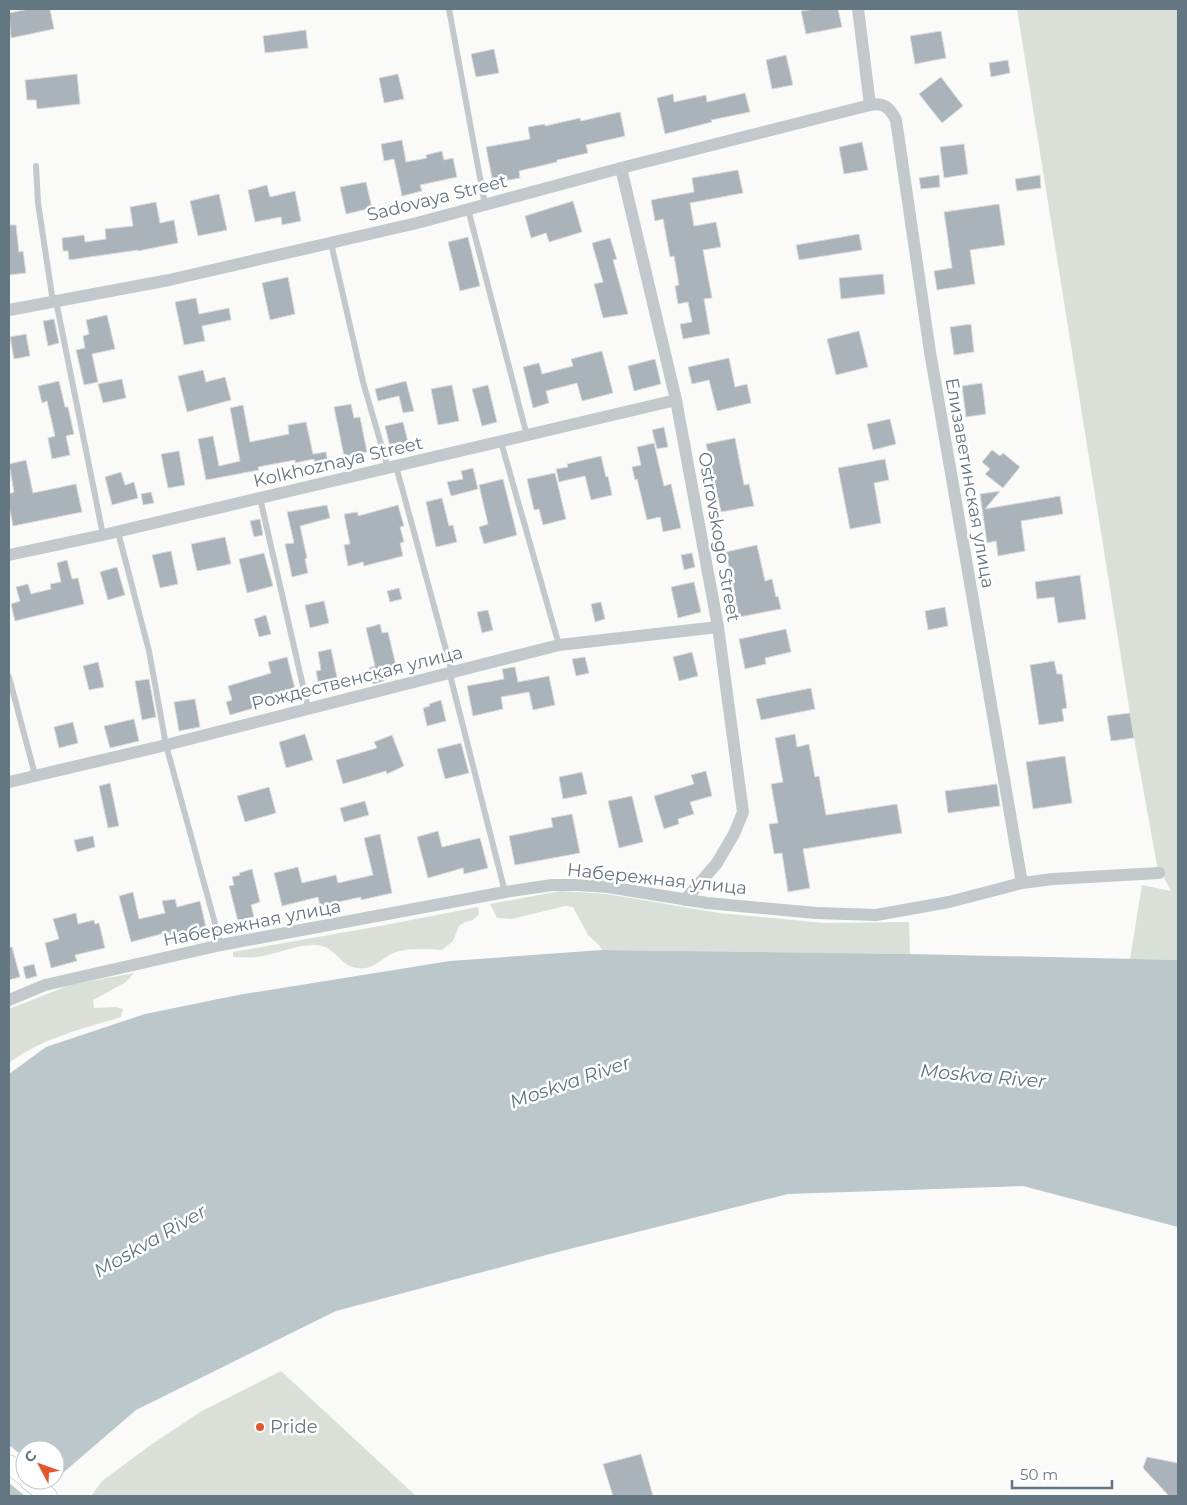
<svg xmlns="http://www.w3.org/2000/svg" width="1187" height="1505" viewBox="0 0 1187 1505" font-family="Montserrat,sans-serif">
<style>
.green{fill:#dadfd7}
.water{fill:#bbc7cb;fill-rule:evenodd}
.pier{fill:#fafaf8}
.building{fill:#aab3b9;stroke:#dcdcda}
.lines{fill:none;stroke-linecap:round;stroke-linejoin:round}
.secondary-casing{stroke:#b3babf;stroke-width:19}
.lane{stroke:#c3c8cc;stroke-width:6}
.street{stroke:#c3c8cc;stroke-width:12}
.secondary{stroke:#fff;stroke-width:18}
.poi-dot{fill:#e4572e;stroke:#fff;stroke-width:2}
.labels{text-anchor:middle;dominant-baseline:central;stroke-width:5;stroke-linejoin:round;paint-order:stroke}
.street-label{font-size:18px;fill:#657683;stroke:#fff}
.poi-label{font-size:18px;fill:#657683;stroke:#fff;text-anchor:start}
.water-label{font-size:19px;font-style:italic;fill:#60757c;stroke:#fff}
</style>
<rect width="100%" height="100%" fill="#fafaf8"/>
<g class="green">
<path d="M1017 9H1178V960L1130 959 1142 885 1171 891 1157 865 1134 738Z"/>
<path d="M561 891 607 894 719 913 824 923 909 922 910 954 602 950 599 945 588 935 573 907 565 906 512 919 497 918 490 904Z"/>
<path d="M478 907 479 914 473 920 465 922 459 926 453 941 442 950C427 949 410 948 396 952 386 955 377 966 366 968 338 971 340 947 316 945 296 944 276 955 256 957 249 958 241 957 233 957V952L380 926Z"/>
<path d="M134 973 126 982 93 1000 94 1008 116 1007 123 1009 121 1017C82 1029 42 1038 9 1063V1009L70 985Z"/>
<path d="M281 1371 416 1496H91L102 1481 152 1444 202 1411Z"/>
</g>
<path class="water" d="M602 950 910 954 1178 960V1227L1023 1186 788 1194 550 1254 336 1311 136 1410 36 1496H9V1074L46 1047 145 1014 238 995 450 961ZM25 1450H55V1480H25Z"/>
<path class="pier" d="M9 1445 25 1458V1480H52L55 1483 40 1496H25L9 1483Z"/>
<g class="building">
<path d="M29 9H50L54 29 11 38 9 13Z"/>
<path d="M815 9H838L842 27 806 34 801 11Z"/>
<path d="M306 30 308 48 265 53 263 36Z"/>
<path d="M941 31 946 58 915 64 910 36Z"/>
<path d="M494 49 499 73 476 77 471 54Z"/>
<path d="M786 55 793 85 772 89 766 60Z"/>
<path d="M1008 60 1010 73 991 77 989 63Z"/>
<path d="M77 74 80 104 37 109 36 100H27L25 80Z"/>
<path d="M398 74 404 99 384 103 379 78Z"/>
<path d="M941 77 963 106 942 123 919 94Z"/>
<path d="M745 93 750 112 711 120 712 122 665 134 657 98 673 94 674 102 706 95 707 102Z"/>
<path d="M620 112 625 136 586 145 588 153 557 160V162L519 171 520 178 493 183 486 147 530 139 528 127 545 124V126L580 118 581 121Z"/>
<path d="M402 140 406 162 427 158 426 155 442 151 444 160 453 158 457 177 420 185 422 191 402 196 394 159 384 161 381 144Z"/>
<path d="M862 142 868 170 844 174 839 147Z"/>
<path d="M964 144 968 174 944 178 940 147Z"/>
<path d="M738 170 743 193 690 203 694 226 716 222 721 247 703 250 712 298 704 299 710 334 683 339 680 324 692 322 688 302 678 304 675 286 679 285 674 256 670 257 663 219 655 221 651 200 694 192 692 178Z"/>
<path d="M939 175 940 187 921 189 919 178Z"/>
<path d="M1040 175 1041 188 1017 191 1015 179Z"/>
<path d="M366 182 372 208 346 214 340 187Z"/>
<path d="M267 185 270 197 295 191 301 221 282 225 281 217 255 222 248 190Z"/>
<path d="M219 194 227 230 198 236 190 201Z"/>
<path d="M573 201 582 232 549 242 546 233 531 238 525 216Z"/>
<path d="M156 202 160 223 174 220 178 243 138 251V250L69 260 68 251H63L62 238 84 235 85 242 106 239 105 229 133 226 130 207Z"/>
<path d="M999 204 1005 245 970 250 975 284 937 290 934 271 952 268 944 212Z"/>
<path d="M9 225H16L19 252 23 251 26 273 9 275Z"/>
<path d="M859 234 862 250 799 260 796 245Z"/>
<path d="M468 237 480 286 460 291 448 242Z"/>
<path d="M610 238 617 259 613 260 628 314 603 318 594 284 603 282 592 243Z"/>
<path d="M883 274 885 294 841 299 839 278Z"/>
<path d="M288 277 295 314 270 320 262 283Z"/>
<path d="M196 298 199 314 229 308 231 320 202 326 205 341 184 345 175 302Z"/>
<path d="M107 315 115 349 92 354 98 382 84 385 76 350 85 348 83 336 89 334 86 320Z"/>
<path d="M54 319 59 343 48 346 43 321Z"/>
<path d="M971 324 974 352 954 355 950 327Z"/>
<path d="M859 331 868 367 836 375 827 339Z"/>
<path d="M26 334 30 356 14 359 10 337Z"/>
<path d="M602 351 613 393 582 401 577 383 546 391 549 403 533 408 523 367 539 363 542 374 573 366 571 359Z"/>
<path d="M729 358 735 387 747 384 751 403 717 411 709 380 692 384 688 367Z"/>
<path d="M655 359 661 384 634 391 628 366Z"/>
<path d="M203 370 206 382 225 377 231 400 187 412 178 376Z"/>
<path d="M122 379 126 398 103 403 98 384Z"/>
<path d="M59 381 65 407H68L74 434 66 436 70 455 52 459 48 438 55 436 47 401 42 403 38 386Z"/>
<path d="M406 381 414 411 403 413 399 396 378 401 375 389Z"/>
<path d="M982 383 986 414 966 417 962 386Z"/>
<path d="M452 385 459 421 438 425 431 389Z"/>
<path d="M488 385 497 422 482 426 472 389Z"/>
<path d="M351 404 354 418 360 417 367 452 344 456 334 407Z"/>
<path d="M243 405 250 442 289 434 288 425 306 422 313 454 326 452 328 463 315 466 314 459 295 463V460L258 467 259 470 206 480 198 439 213 436 219 466 240 461 230 408Z"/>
<path d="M890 419 896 444 873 450 867 424Z"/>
<path d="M403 422 408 442 390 447 385 426Z"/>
<path d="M664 427 668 447 657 449 652 430Z"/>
<path d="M735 438 744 485 749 484 754 506 721 512 706 444Z"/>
<path d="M654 443 664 486 671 484 681 528 663 532 660 517 647 520 637 479 635 480 632 467 641 465 637 447Z"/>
<path d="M992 450 1000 456 1003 453 1020 467 1003 488 985 474 990 469 982 462Z"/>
<path d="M179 451 185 485 168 488 161 454Z"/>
<path d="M601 456 606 477 608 476 612 495 591 500 585 476 559 482 556 469 568 467 567 464Z"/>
<path d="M885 459 889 480 874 483 881 523 850 529 838 468Z"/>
<path d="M26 460 33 493 76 484 82 512 13 526 9 506V494L14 492 9 464Z"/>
<path d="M473 468 478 489 451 496 447 482 463 479 461 471Z"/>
<path d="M121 472 125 485 134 482 138 498 112 505 105 477Z"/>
<path d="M555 473 566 519 543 525 539 509 534 510 527 479Z"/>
<path d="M503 479 517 535 484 544 479 527 488 524 479 485Z"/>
<path d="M1000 491 985 509 1060 496 1063 514 1021 521 1025 551 998 556 996 541 987 543 980 494Z"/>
<path d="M151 492 154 503 143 505 141 494Z"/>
<path d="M442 498 449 526 453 525 457 542 436 547 426 502Z"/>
<path d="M327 505 330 518 300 526 307 558 305 559 308 573 292 577 285 544 294 543 287 512Z"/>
<path d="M398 505 404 526 400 527 404 542 400 543 403 556 364 566 363 562 348 566 344 545 350 544 344 514 358 512V516Z"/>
<path d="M260 519 263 535 254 537 250 521Z"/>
<path d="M225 537 231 564 197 571 191 544Z"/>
<path d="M757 545 765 581 772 579 776 597 778 596 781 609 739 617 726 552Z"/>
<path d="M171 551 178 584 160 588 152 555Z"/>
<path d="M264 553 273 586 247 593 239 559Z"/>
<path d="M692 553 695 567 684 570 681 555Z"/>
<path d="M67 560 72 579 78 578 84 604 15 621 11 604 20 601 16 587 28 584 31 594 51 589 50 584 61 582 57 563Z"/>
<path d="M117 567 125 595 108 600 100 572Z"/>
<path d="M1080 575 1086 619 1058 623 1054 597 1037 599 1035 582Z"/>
<path d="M694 582 701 612 678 618 671 587Z"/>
<path d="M399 588 402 599 390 602 387 591Z"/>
<path d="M324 601 329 623 310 628 305 605Z"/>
<path d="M601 602 605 619 595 622 591 604Z"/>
<path d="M945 607 948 626 928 630 925 611Z"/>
<path d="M488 610 493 630 482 633 477 612Z"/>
<path d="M266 615 271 634 259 637 254 619Z"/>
<path d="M380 624 382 633 388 632 396 666 381 670 384 681 373 684 369 668 375 666 366 628Z"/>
<path d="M786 629 791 652 765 658 766 664 745 669 739 639Z"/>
<path d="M331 649 338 682 319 686 316 671 321 670 318 652Z"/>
<path d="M692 652 698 676 679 681 673 657Z"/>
<path d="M287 657 295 689 259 698 261 706 230 715 226 702 232 700 228 686 271 673 268 662Z"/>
<path d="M585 657 589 673 576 676 572 659Z"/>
<path d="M1054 661 1057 674H1062L1067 708 1062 709 1064 721 1039 725 1030 665Z"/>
<path d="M98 662 104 687 89 690 83 666Z"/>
<path d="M515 667 518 682 549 676 555 705 533 710 529 692 501 697 503 709 473 716 467 686 504 679 502 669Z"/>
<path d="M149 679 156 717 142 720 135 681Z"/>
<path d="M811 688 815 709 761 720 756 699Z"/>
<path d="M195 699 200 727 179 731 174 702Z"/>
<path d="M441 700 446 721 427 726 423 708 430 706 429 704Z"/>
<path d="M1130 713 1134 738 1111 741 1107 716Z"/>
<path d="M134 719 139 741 110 748 104 726Z"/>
<path d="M73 722 78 743 59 748 54 727Z"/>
<path d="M305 734 313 760 286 768 279 742Z"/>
<path d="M795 734 797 747 809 744 815 777 819 776 826 815 897 804 902 833 803 849 810 888 788 892 782 853 774 854 769 824 778 823 771 784 783 782 775 738Z"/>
<path d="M392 735 404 766 387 774 386 771 343 784 336 760 377 748 374 742Z"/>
<path d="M461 743 469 773 445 779 437 749Z"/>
<path d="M1065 756 1072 803 1033 809 1026 762Z"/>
<path d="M706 771 712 796 690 802 694 814 678 819 679 824 664 829 654 796 694 784 691 775Z"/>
<path d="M582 772 587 794 563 799 559 777Z"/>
<path d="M110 783 119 826 108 828 99 786Z"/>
<path d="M997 784 1000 806 948 813 945 791Z"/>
<path d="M269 787 276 813 245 822 237 796Z"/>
<path d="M632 796 643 842 619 848 608 801Z"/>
<path d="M365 801 369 815 344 822 340 808Z"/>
<path d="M572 814 580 853 515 865 509 836 553 827 551 818Z"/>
<path d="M438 831 442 847 480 838 488 868 464 874 463 868 428 878 417 837Z"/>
<path d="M380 834 392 893 361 900V897L320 906 318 897 282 906 274 873 298 867 302 883 336 875 338 883 373 875 364 838Z"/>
<path d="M93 836 95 847 77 852 74 840Z"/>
<path d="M252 869 260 902 251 905 254 917 238 921 229 886 234 885 232 877 240 875 239 873Z"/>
<path d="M133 892 139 919 165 913 162 901 175 899 177 907 200 901 207 932 187 937 186 932 170 935 169 932 131 942 119 896Z"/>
<path d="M76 913 78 924 94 920 95 924 99 923 105 948 75 955 77 961 51 968 45 943 59 939 53 919Z"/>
<path d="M9 947H12L20 977 9 980Z"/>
<path d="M34 964 37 976 26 979 23 967Z"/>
<path d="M641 1454 653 1496H613L603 1464Z"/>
<path d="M1147 1457 1178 1463V1496H1169L1143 1468Z"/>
</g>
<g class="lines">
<defs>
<g id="secondary">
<path d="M9 1464 25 1477"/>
<path d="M28 1480 48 1496"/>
</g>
</defs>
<use href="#secondary" class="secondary-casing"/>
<g class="lane">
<path d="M449 9 485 205"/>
<path d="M36 166 38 203 53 302"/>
<path d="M468 209 527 436"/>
<path d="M331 243 363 382 388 468"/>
<path d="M56 301 103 535"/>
<path d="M501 442 559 645"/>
<path d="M396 466 452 672 451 679 505 892"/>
<path d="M260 498 308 708"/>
<path d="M118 532 149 651 166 745 221 945"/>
<path d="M9 677 35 775"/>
</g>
<g class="street">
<path d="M858 9 870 105"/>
<path d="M621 168 676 400 718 627 743 812 734 834 717 863 685 900"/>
<path d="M9 310 169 280 417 223 621 168 870 105C884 102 890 108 896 120L930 352 1022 883"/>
<path d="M9 555 103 535 676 400"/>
<path d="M9 782 166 745 559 645 718 627"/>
<path d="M9 1000 45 985 221 945 505 892 552 885H577L608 887 707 903 816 913 876 915 949 902 1022 883 1053 879 1159 873"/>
</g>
<use href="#secondary" class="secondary"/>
</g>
<circle class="poi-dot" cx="260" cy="1427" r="5"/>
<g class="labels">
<g class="street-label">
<text transform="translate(437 198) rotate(-14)">Sadovaya Street</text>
<text transform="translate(338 462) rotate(-13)">Kolkhoznaya Street</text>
<text transform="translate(970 483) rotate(80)">Елизаветинская улица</text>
<text transform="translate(719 537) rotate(80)">Ostrovskogo Street</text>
<text transform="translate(357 678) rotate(-14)">Рождественская улица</text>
<text transform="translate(657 879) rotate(6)">Набережная улица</text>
<text transform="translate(252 923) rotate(-11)">Набережная улица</text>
</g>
<g class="poi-label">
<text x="270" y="1427">Pride</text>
</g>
<g class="water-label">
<text transform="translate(983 1076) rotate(5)">Moskva River</text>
<text transform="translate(570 1082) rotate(-19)">Moskva River</text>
<text transform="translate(150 1241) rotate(-30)">Moskva River</text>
</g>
</g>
<rect width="1187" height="1505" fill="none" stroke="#657683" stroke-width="20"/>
<g transform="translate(40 1465) rotate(311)"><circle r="24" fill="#ffffff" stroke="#c1c8cd"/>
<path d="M0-4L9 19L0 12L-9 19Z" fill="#e4572e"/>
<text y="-8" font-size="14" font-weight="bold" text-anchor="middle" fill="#657683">С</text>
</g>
<path d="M1012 1480v8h100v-8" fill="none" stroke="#657683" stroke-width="2.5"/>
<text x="1020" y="1480" font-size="15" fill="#657683" stroke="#ffffff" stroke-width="4" paint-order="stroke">50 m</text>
</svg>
